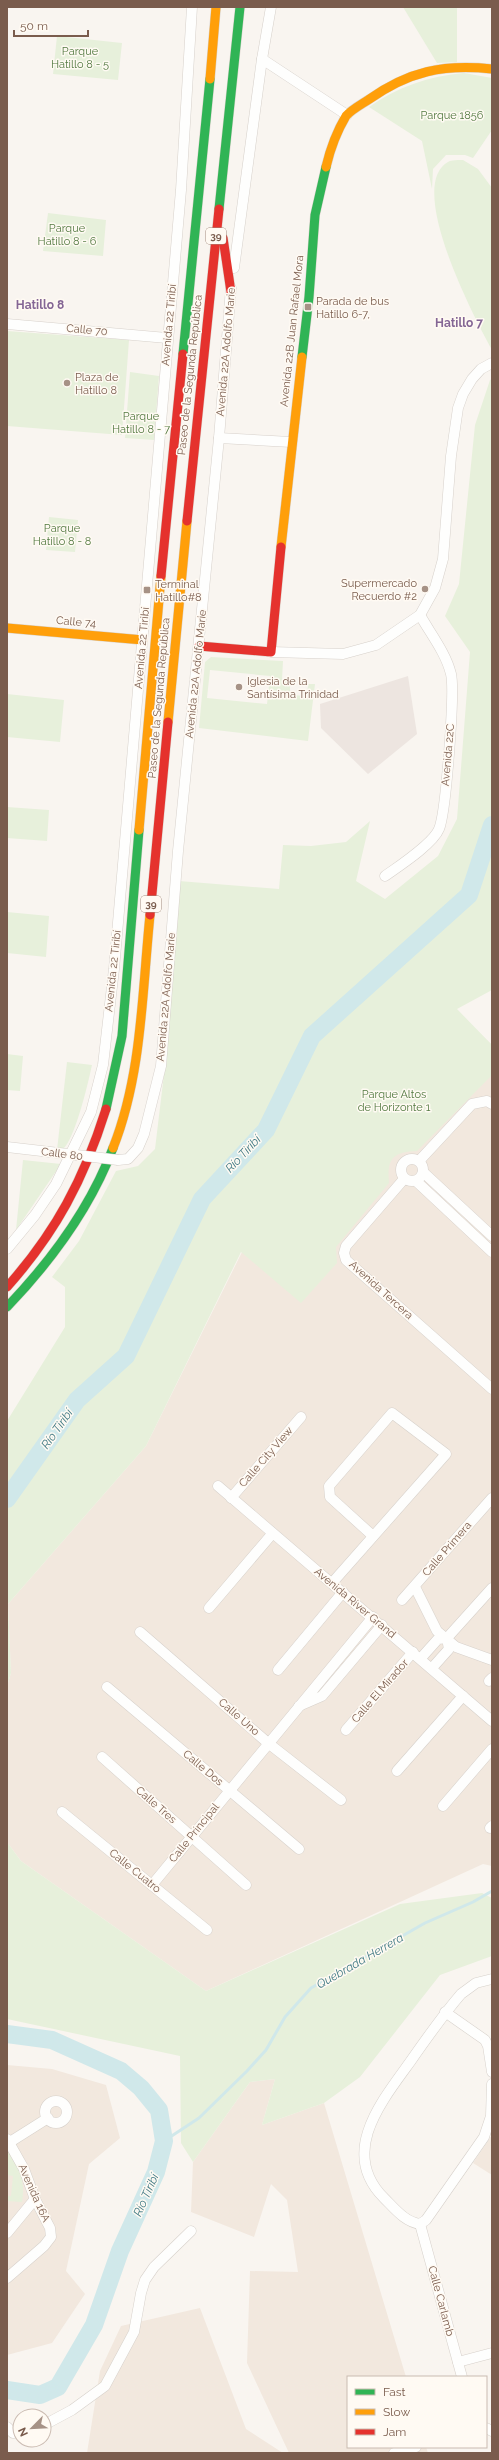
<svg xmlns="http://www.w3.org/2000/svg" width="499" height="2460" viewBox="0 0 499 2460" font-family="Raleway,sans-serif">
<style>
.residential{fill:#f2e8de}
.industrial{fill:#ede5e0}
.green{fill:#e7f0db;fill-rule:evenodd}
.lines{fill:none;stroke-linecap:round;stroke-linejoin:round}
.stream{stroke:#d0e8ea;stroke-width:3}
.river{stroke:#d0e8ea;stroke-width:18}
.street-casing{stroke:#d7d1cb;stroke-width:11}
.fast-casing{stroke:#d9d2cb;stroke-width:10}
.slow-casing{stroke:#d9d2cb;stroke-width:10}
.jam-casing{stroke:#d9d2cb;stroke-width:10}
.street{stroke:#fefefd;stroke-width:10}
.fast{stroke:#30b455;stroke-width:9}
.slow{stroke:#ff9f0a;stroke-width:9}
.jam{stroke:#e5322d;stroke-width:9}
.street-bridge-casing{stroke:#d7d1cb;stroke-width:11;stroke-linecap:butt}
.street-bridge{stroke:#fefefd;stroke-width:10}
.poi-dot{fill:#a69286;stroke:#fffaf3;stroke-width:1.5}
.labels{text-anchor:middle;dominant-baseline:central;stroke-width:3;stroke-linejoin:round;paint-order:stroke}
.shield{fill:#fffaf3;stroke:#a28b7f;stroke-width:1}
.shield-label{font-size:10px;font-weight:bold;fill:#7a5c4d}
.park-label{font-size:11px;fill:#537a41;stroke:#fffaf3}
.poi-label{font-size:11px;fill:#7a5c4d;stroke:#fffaf3;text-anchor:start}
.street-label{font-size:11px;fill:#7a5c4d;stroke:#fffaf3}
.neighbourhood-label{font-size:12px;font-weight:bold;fill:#846695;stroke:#fffaf3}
.water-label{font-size:12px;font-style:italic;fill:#437c86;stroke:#fffaf3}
</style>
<rect width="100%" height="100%" fill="#f9f5f0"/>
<g class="residential">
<path d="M476 1030 492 1045V1866L483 1864 206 1991 21 1861 7 1842V1686L11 1673 8 1604 146 1446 242 1252Z"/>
<path d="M7 2065 52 2069 106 2085 120 2138 89 2164 66 2271 85 2294 52 2343 7 2355Z"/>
<path d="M275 2079 262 2125 324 2103 406 2377H348V2447H426L428 2453H289L247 2363 250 2271 298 2272 287 2200 271 2184 254 2237 191 2212 193 2162 250 2082Z"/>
<path d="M492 2135V2175L473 2163Z"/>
<path d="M200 2308 246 2429 283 2453H87L100 2371 121 2326Z"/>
</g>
<path class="industrial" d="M408 676 417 734 368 774 321 728 320 704Z"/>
<g class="green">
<path d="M403 7H457V62L437 63Z"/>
<path d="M57 36 122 43 118 80 53 74Z"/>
<path d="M464 73 492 78V130L473 158 465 155H446L433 169 432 189 422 141 369 107C397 87 429 76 464 73Z"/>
<path d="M463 160 478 169 492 188V350C475 319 405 186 448 162 451 160 459 160 463 160Z"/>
<path d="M48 213 106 220 103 256 43 251Z"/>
<path d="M7 331 129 340 122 435 7 426Z"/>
<path d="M130 372 159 376 154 440 125 438Z"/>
<path d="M492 379V990L457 1009 492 1045V1075L417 1151C392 1152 387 1159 389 1183L336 1247 337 1263 301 1303 241 1252 146 1446 8 1604 11 1673 7 1686V1421L65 1327V1287L52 1277 79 1241 116 1171 138 1166 155 1149 168 1041 179 881 279 889 283 845 311 846 346 842 370 821 356 881 385 899 438 856 457 819 470 652 445 616 459 584 475 425 490 380Z"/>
<path d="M49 517 78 520 75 552 46 550Z"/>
<path d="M211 657 283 661 282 680 290 681V695L307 696 308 684H315L308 741 199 728 205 662ZM210 670 270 676 267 704 207 698Z"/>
<path d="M7 694 64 700 60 742 7 737Z"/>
<path d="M7 807 49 810 47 841 7 838Z"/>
<path d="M7 912 49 916 46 957 7 953Z"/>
<path d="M7 1054 23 1056 20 1091 7 1090Z"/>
<path d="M67 1062 92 1065C88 1083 75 1140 62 1150H57Z"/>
<path d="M23 1160 61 1164 16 1230Z"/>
<path d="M7 1842 21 1861 206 1991 400 1904 482 1893 492 1898V1956L440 1975 360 2077 324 2103 262 2125 275 2079 250 2082 193 2162 181 2143 180 2056 7 2019Z"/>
<path d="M7 2150C19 2166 26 2181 22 2202L7 2201V2196H11L13 2176 7 2175Z"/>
</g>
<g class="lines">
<path class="stream" d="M164 2141 199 2118 247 2071 266 2050 285 2017 311 1988 425 1923 473 1902 492 1891"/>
<g class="river">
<path d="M7 1499 77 1400 126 1356 202 1199 266 1130 312 1036 469 895 492 825"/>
<path d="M7 2034 52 2040 121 2071 141 2088 159 2110 164 2141 156 2172 120 2251 94 2325 58 2387 40 2395 7 2390"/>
</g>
<defs>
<g id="street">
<path d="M262 59 347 115"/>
<path d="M234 268 262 59 271 7"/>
<path d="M7 324 167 338"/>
<path d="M219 438 291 442"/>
<path d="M271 652 343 654 376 645 420 615 435 588 443 559 451 456 458 408 463 394 472 379 481 369 492 363"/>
<path d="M385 876C399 866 433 844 439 829 446 813 455 691 451 674 446 653 430 633 420 615"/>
<path d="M7 1147 85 1156"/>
<circle cx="412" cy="1170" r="11"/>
<path d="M118 1160 128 1159 138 1148 144 1134 161 1066 178 851 219 438 231 288"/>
<path d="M419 1161 472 1104 487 1101 492 1104"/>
<path d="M423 1172 492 1236"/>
<path d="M404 1179 346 1246 344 1253 346 1260 492 1389"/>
<path d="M416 1181 492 1252"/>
<path d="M7 1249 35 1215 56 1184 91 1112 103 1065 114 969 181 190 192 7"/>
<path d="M218 1486 492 1721"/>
<path d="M231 1498 301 1417"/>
<path d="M332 1583 446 1454 392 1413 329 1486 330 1497 373 1536"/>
<path d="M415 1587 437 1631 456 1647 492 1660"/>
<path d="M402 1600 492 1498"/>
<path d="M209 1608 272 1534"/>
<path d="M140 1632 268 1743 341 1800"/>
<path d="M421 1658 438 1639 447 1638 492 1588"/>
<path d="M432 1668 449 1649 447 1638"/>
<path d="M278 1670 343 1592"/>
<path d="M489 1681 492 1678"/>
<path d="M107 1687 299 1849"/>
<path d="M299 1706 322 1696 382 1625"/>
<path d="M346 1730 413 1652"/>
<path d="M102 1757 246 1885"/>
<path d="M397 1771 463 1696"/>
<path d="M443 1806 492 1749"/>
<path d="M62 1812 207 1930"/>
<path d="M490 1828 492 1826"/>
<path d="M152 1885 373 1617"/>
<path d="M445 2012 485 2040 488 2046 492 2072"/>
<circle cx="56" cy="2112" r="11"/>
<path d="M7 2139 24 2169 35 2199 50 2228 51 2237 44 2246 7 2278"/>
<path d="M10 2142 48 2118"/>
<path d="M420 2224C405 2222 395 2209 384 2198 339 2153 381 2102 410 2062 426 2039 443 2015 461 1994L476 1983 492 1979"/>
<path d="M420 2224 426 2220 484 2137 491 2116 492 2084"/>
<path d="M420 2224 462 2377"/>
<path d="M7 2233 35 2199"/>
<path d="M458 2362 492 2353"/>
<path d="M44 2425 72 2410 105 2386 134 2332 141 2293 145 2280 154 2267 191 2231"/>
<path d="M7 2427 13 2433 20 2432"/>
<path d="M486 2428 492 2431"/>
<path d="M394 2453 416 2447"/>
</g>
<g id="fast">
<path d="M219 209 240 7"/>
<path d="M183 354 210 79"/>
<path d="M302 357 309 297 315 215 326 167"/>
<path d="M106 1109 122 1036 139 830"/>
<path d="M7 1307C52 1260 90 1209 113 1148"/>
</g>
<g id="slow">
<path d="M210 79 216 7"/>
<path d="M326 167C330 150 337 131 346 116 351 110 362 104 368 100 409 71 443 64 492 69"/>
<path d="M281 547 302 357"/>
<path d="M7 628 143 640"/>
<path d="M168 722 187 521"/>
<path d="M139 830 161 576"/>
<path d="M113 1148C142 1075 142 993 150 915"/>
</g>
<g id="jam">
<path d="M223 238 231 292"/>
<path d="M187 521 219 209"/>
<path d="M161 576 183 354"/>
<path d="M199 646 271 652 281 547"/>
<path d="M150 915 168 722"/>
<path d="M7 1287C56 1232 84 1179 106 1109"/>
</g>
</defs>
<use href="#street" class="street-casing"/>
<use href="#fast" class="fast-casing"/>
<use href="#slow" class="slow-casing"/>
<use href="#jam" class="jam-casing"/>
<use href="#street" class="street"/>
<use href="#fast" class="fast"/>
<use href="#slow" class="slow"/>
<use href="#jam" class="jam"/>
<defs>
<path id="street-bridge" d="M85 1156 118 1160"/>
</defs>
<use href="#street-bridge" class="street-bridge-casing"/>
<use href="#street-bridge" class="street-bridge"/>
</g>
<g class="poi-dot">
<rect x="304" y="303" width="8" height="8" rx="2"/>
<circle cx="67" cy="383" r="4"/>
<circle cx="425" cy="589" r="4"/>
<rect x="143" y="586" width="8" height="8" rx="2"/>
<circle cx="239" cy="687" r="4"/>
</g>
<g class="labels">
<g class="shield">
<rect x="206" y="228" width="20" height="16" rx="3"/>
<rect x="141" y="896" width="20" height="16" rx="3"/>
</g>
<g class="shield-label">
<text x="216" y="236">39</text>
<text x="151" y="904">39</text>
</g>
<g class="park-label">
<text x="80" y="51">Parque<tspan x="80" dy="13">Hatillo 8 - 5</tspan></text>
<text x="452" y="115">Parque 1856</text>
<text x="67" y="228">Parque<tspan x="67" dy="13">Hatillo 8 - 6</tspan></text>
<text x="141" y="416">Parque<tspan x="141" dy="13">Hatillo 8 - 7</tspan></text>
<text x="62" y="528">Parque<tspan x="62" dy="13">Hatillo 8 - 8</tspan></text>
<text x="394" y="1094">Parque Altos<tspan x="394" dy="13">de Horizonte 1</tspan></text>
</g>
<g class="poi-label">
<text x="316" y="301">Parada de bus<tspan x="316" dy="13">Hatillo 6-7,</tspan></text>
<text x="75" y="377">Plaza de<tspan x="75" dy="13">Hatillo 8</tspan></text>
<text x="417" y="583" text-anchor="end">Supermercado<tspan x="417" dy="13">Recuerdo #2</tspan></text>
<text x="155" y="584">Terminal<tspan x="155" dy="13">Hatillo#8</tspan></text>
<text x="247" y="681">Iglesia de la<tspan x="247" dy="13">Santísima Trinidad</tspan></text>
</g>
<g class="street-label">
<text transform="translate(169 325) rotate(-85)">Avenida 22 Tiribí</text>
<text transform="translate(87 330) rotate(5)">Calle 70</text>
<text transform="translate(292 331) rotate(-84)">Avenida 22B Juan Rafael Mora</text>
<text transform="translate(226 352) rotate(-85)">Avenida 22A Adolfo Marie</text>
<text transform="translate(190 375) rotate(-84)">Paseo de la Segunda República</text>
<text transform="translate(76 622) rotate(5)">Calle 74</text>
<text transform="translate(142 648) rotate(-85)">Avenida 22 Tiribí</text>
<text transform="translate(196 674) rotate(-84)">Avenida 22A Adolfo Marie</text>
<text transform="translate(159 698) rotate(-85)">Paseo de la Segunda República</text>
<text transform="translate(448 755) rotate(-85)">Avenida 22C</text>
<text transform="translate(113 971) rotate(-84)">Avenida 22 Tiribí</text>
<text transform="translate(166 997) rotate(-85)">Avenida 22A Adolfo Marie</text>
<text transform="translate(62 1154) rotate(7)">Calle 80</text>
<text transform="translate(381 1290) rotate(42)">Avenida Tercera</text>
<text transform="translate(266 1457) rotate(-49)">Calle City View</text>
<text transform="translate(447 1549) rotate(-49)">Calle Primera</text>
<text transform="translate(355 1603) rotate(40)">Avenida River Grand</text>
<text transform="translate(380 1691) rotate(-49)">Calle El Mirador</text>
<text transform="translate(239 1717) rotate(41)">Calle Uno</text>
<text transform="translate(203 1768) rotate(40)">Calle Dos</text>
<text transform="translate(156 1805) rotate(41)">Calle Tres</text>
<text transform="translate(194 1833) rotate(-51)">Calle Principal</text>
<text transform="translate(135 1871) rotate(39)">Calle Cuatro</text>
<text transform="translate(34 2193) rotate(66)">Avenida 16A</text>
<text transform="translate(441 2301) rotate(75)">Calle Carlamb</text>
</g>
<g class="neighbourhood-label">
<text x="40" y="305">Hatillo 8</text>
<text x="459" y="323">Hatillo 7</text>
</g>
<g class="water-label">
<text transform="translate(243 1154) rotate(-47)">Río Tiribí</text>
<text transform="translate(57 1429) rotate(-55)">Río Tiribí</text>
<text transform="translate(360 1961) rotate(-30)">Quebrada Herrera</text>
<text transform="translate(146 2195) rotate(-66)">Río Tiribí</text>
</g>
</g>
<rect width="499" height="2460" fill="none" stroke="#7a5c4d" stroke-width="16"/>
<rect x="347" y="2376" width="140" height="72" fill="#fffaf3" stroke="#cabbb1"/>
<rect x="355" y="2389" width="20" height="6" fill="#30b455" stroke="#cabbb1"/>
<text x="383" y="2396" font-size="12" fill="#7a5c4d">Fast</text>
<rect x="355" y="2409" width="20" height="6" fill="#ff9f0a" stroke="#cabbb1"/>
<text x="383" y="2416" font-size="12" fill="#7a5c4d">Slow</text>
<rect x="355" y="2429" width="20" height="6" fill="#e5322d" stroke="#cabbb1"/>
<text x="383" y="2436" font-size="12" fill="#7a5c4d">Jam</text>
<g transform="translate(32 2428) rotate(246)"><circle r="19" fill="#fffaf3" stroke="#cabbb1"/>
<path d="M0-3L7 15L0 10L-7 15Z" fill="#a69286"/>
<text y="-6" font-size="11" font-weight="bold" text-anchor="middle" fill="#7a5c4d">N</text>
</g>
<path d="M14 30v6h74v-6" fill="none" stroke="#7a5c4d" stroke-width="2"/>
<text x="20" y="30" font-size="12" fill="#7a5c4d" stroke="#fffaf3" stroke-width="3" paint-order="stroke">50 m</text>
</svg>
